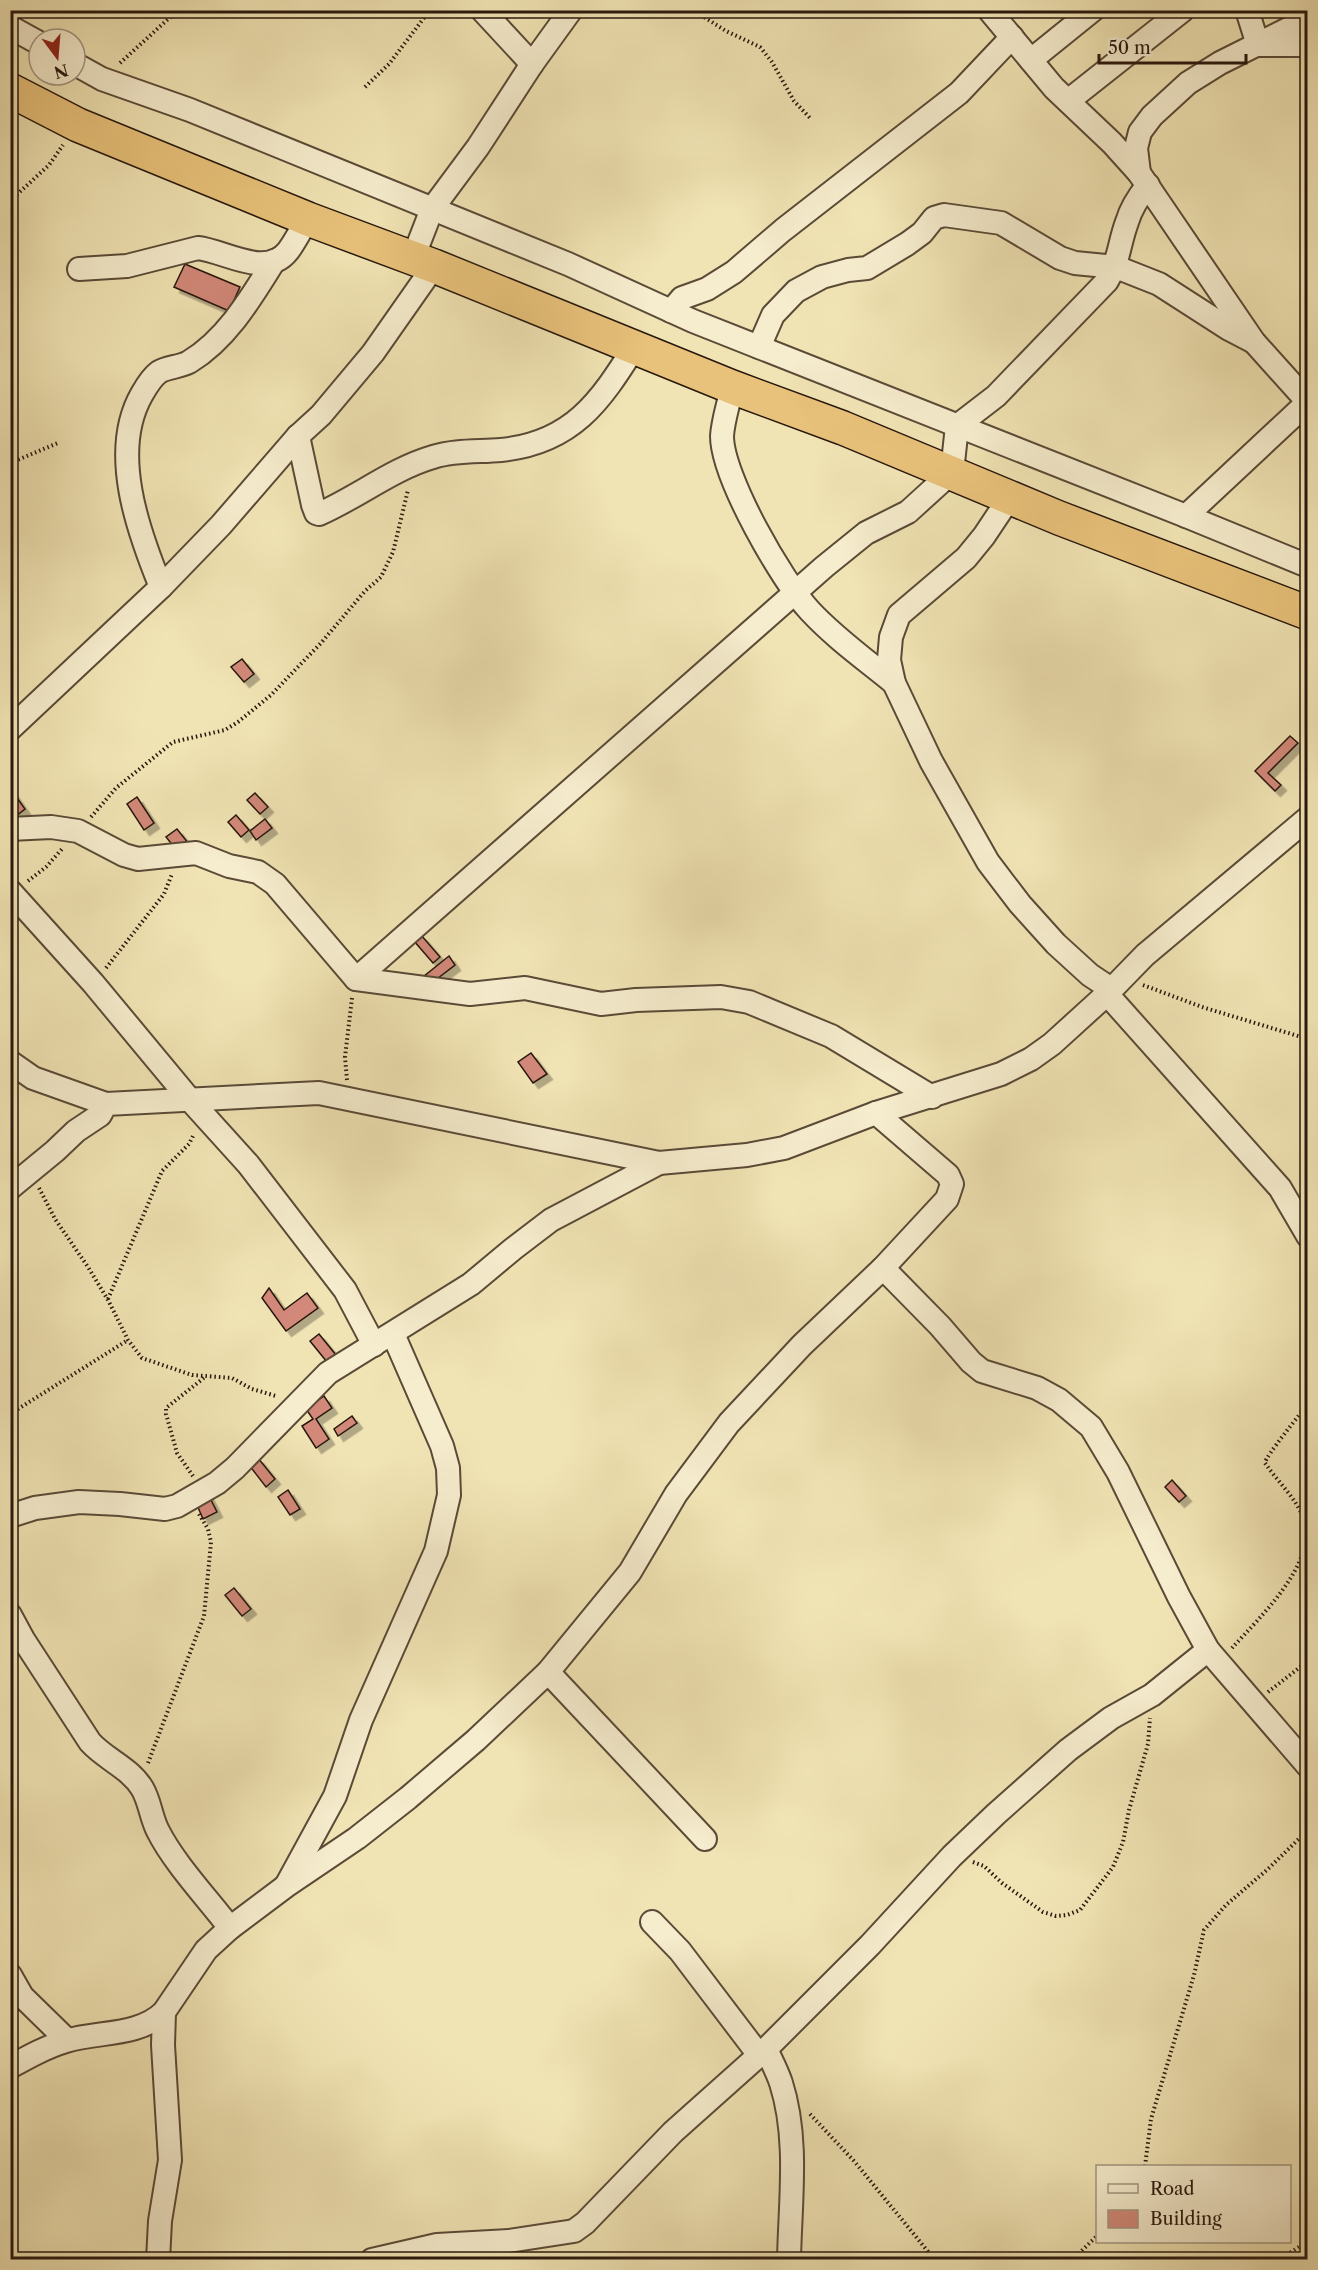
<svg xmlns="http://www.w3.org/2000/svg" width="1318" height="2270" viewBox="0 0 1318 2270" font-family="'Libre Caslon Text',serif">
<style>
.building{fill:#d3897a;stroke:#27170d;stroke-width:1.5;filter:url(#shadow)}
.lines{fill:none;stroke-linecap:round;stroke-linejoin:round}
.street-casing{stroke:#5a4a37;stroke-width:26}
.highway-casing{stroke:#27170d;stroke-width:36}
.path{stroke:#27170d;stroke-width:4;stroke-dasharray:1.5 3;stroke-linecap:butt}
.street{stroke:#f6edce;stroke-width:22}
.highway{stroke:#e8c27a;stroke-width:33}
</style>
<defs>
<filter id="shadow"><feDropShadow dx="5.5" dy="5.5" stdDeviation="0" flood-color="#0004"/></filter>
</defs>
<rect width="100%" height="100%" fill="#f1e4b4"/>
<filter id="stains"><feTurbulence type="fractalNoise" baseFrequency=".00333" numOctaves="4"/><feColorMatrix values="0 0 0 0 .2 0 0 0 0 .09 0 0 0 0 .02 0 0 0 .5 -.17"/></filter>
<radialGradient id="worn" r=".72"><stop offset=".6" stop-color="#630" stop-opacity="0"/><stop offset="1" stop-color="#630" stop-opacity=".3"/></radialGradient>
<g class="building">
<path d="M185 264 240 287 229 311 174 287Z"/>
<path d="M242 659 254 674 244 682 231 667Z"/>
<path d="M1290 736 1298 743 1268 773 1281 785 1275 791 1255 771Z"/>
<path d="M10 788 25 809 16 816 10 809Z"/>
<path d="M255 793 268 807 260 814 247 800Z"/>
<path d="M137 797 154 823 144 830 127 804Z"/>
<path d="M236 815 249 830 241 837 228 822Z"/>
<path d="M265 819 272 828 256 840 250 831Z"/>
<path d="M177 829 189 844 178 852 166 837Z"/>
<path d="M421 935 440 957 433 963 414 941Z"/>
<path d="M449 956 455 965 429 985 423 977Z"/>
<path d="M531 1053 547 1074 533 1083 518 1062Z"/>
<path d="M269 1288 284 1310 307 1293 318 1308 286 1331 262 1298Z"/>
<path d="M319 1334 336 1355 327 1362 310 1341Z"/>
<path d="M324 1396 332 1408 316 1419 329 1439 316 1448 302 1426 313 1419 306 1409Z"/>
<path d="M352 1416 357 1423 338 1436 334 1429Z"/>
<path d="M258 1458 275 1479 266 1487 249 1465Z"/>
<path d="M1172 1480 1186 1496 1179 1502 1165 1487Z"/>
<path d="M288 1490 300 1509 290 1515 278 1497Z"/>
<path d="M207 1492 217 1512 203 1519 194 1498Z"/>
<path d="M234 1588 251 1609 242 1616 225 1595Z"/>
</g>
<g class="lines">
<defs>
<g id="street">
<path d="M482 10 532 64"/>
<path d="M989 10 1054 88 1112 143 1139 173 1254 342 1308 402"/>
<path d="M1247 10 1258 45H1308"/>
<path d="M10 27 39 43"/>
<path d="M1031 60 1093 10"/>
<path d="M75 64 102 79 190 110 568 264 693 321 1186 516 1308 566"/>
<path d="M1068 101 1183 10"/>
<path d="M1139 173 1136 148 1140 132 1152 116 1188 83 1220 63 1308 19"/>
<path d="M413 258 432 209 478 147 532 64 571 10"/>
<path d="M79 269 127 266 198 248C225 251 266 279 288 251 295 242 301 229 308 219"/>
<path d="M671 311 682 298 707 289 734 272 783 230 959 93 1012 37"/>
<path d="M759 347 773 315 796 291 822 277 848 270 867 268 907 244 922 233 934 218 944 215 1001 223 1060 258 1075 263 1116 267 1159 284 1229 329 1254 342"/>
<path d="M732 387C729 403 723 420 722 436 722 477 782 581 810 611 835 638 866 660 894 683"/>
<path d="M298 436 313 505 316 513 319 514C358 497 392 469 433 457 455 450 479 452 501 450 572 443 600 402 635 346"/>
<path d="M1010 497 984 536 966 558 899 615 891 637 889 660 894 683 931 761 988 862 1020 904 1056 944 1090 975 1111 989"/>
<path d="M1186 516 1308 402"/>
<path d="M161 587C138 531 109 451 142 394 146 387 152 377 159 372 167 367 180 367 189 362 227 339 251 298 274 261"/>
<path d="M10 729 161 587 221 525 298 436 321 415 373 353 434 266"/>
<path d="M10 829 51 827 78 831 124 855 138 859 196 853 229 866 258 872 275 884 356 979 470 994 525 988 601 1004 636 1000 721 997 749 1002 831 1036 932 1097"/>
<path d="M10 891 93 983 191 1101 248 1164 345 1290 374 1345"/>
<path d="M356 979 824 567 866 533 908 512 952 472 957 426 996 396 1107 281C1119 262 1119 243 1127 222 1131 208 1139 196 1148 185"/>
<path d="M1107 994 1280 1188 1308 1236"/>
<path d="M10 1062 33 1078 106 1104"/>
<path d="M10 1188 55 1151 76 1131 100 1115 106 1104 319 1093 659 1163 747 1155 784 1148 876 1113 1001 1074 1031 1059 1052 1044 1107 994 1145 955 1308 818"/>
<path d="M883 1268 940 1326 971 1362 982 1371 1037 1388 1059 1400 1091 1427 1118 1472 1179 1597 1208 1650 1308 1766"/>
<path d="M10 1516 35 1508 79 1502 120 1504 165 1509 177 1506 217 1483 235 1468 328 1373 471 1284 513 1249 551 1220 659 1163"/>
<path d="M10 1615 23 1639 90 1742C105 1759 130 1768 142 1788 150 1801 151 1818 158 1831 174 1863 208 1899 230 1928"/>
<path d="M548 1672 705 1839"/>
<path d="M287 1884 335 1796 361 1720 436 1551 449 1495 448 1468 442 1446 393 1334"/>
<path d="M652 1922 680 1951 759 2055"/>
<path d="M10 1975 22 1996 67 2040"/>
<path d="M766 2049C771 2060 777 2071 781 2083 799 2139 790 2202 789 2260"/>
<path d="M10 2067C28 2057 46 2047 66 2041 98 2031 138 2037 164 2012L206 1950 230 1928 286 1886 357 1838 408 1798 476 1740 548 1672 630 1572 676 1494 729 1423 802 1345 883 1268 947 1199 952 1184 948 1175 876 1113"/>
<path d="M158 2260 160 2221 170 2160 163 2045 164 2012"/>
<path d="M372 2260 437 2245 509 2241 574 2231 585 2223 673 2132 766 2049 870 1945 952 1856 996 1814 1068 1750 1111 1718 1152 1695 1208 1650"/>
</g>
<path id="highway" d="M10 90 78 125 308 219 434 266 732 387 843 428 1059 518 1308 613"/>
</defs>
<use href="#street" class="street-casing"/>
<use href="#highway" class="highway-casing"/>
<g class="path">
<path d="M693 10 726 31 760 47 772 62 794 101 811 119"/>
<path d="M120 63 178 10"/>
<path d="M365 87 389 64 430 10"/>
<path d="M10 201 49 165 63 145"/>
<path d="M10 463 58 443"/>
<path d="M91 817 116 788 173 742 225 730 238 722 271 695 321 643 365 591 381 577 393 552 408 490"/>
<path d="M28 881 46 867 62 849"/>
<path d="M106 968 164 894 172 874"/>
<path d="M1143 985 1202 1007 1308 1039"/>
<path d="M347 1080 345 1057 352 998"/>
<path d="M39 1188 55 1219 88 1267 108 1300 128 1340 142 1358 192 1375 232 1378 252 1389 276 1396"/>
<path d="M108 1299 162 1171 189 1144 194 1134"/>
<path d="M10 1414 128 1340"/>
<path d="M193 1476 177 1453 166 1414V1408L205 1377"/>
<path d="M1232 1648C1259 1618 1318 1563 1304 1520 1298 1500 1277 1481 1265 1463 1265 1457 1301 1413 1308 1404"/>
<path d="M1268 1692 1308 1661"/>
<path d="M148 1763 204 1616 211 1542 208 1529 199 1514"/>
<path d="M973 1862 984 1866 1002 1883 1043 1912 1056 1916 1067 1915 1080 1910 1113 1867 1123 1842 1129 1810 1148 1744 1150 1718"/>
<path d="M810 2114 854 2161 935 2260"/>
<path d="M1145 2166 1151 2119 1194 1975 1204 1930 1226 1905 1268 1869 1308 1830"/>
<path d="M1072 2260 1098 2235"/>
<path d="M1279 2260 1308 2241"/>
</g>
<use href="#street" class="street"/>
<use href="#highway" class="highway"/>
</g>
<rect width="1318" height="2270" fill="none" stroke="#f1e4b4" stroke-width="36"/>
<rect x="12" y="12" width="1294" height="2246" fill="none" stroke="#27170d" stroke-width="3"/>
<rect x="18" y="18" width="1282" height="2234" fill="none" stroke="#27170d" stroke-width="1.5"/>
<rect x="1096" y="2165" width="195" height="78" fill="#f6edce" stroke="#a39781" stroke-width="1.5"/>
<rect x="1108" y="2184" width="30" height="9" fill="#f6edce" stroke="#a39781" stroke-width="1.5"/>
<text x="1150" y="2195" font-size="18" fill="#27170d">Road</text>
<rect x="1108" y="2210" width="30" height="18" fill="#d3897a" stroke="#a39781" stroke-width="1.5"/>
<text x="1150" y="2225" font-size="18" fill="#27170d">Building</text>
<g transform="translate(57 57) rotate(164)"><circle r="28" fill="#f6edce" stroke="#a39781" stroke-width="1.5"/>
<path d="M0-4.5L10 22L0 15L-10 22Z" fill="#8f2418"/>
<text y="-9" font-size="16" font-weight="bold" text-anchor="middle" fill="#27170d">N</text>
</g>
<path d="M1099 54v9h147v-9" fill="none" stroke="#27170d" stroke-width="3"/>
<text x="1108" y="54" font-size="18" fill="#27170d" stroke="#f6edce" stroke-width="4.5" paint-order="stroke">50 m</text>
<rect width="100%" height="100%" filter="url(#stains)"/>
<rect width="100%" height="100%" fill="url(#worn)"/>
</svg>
